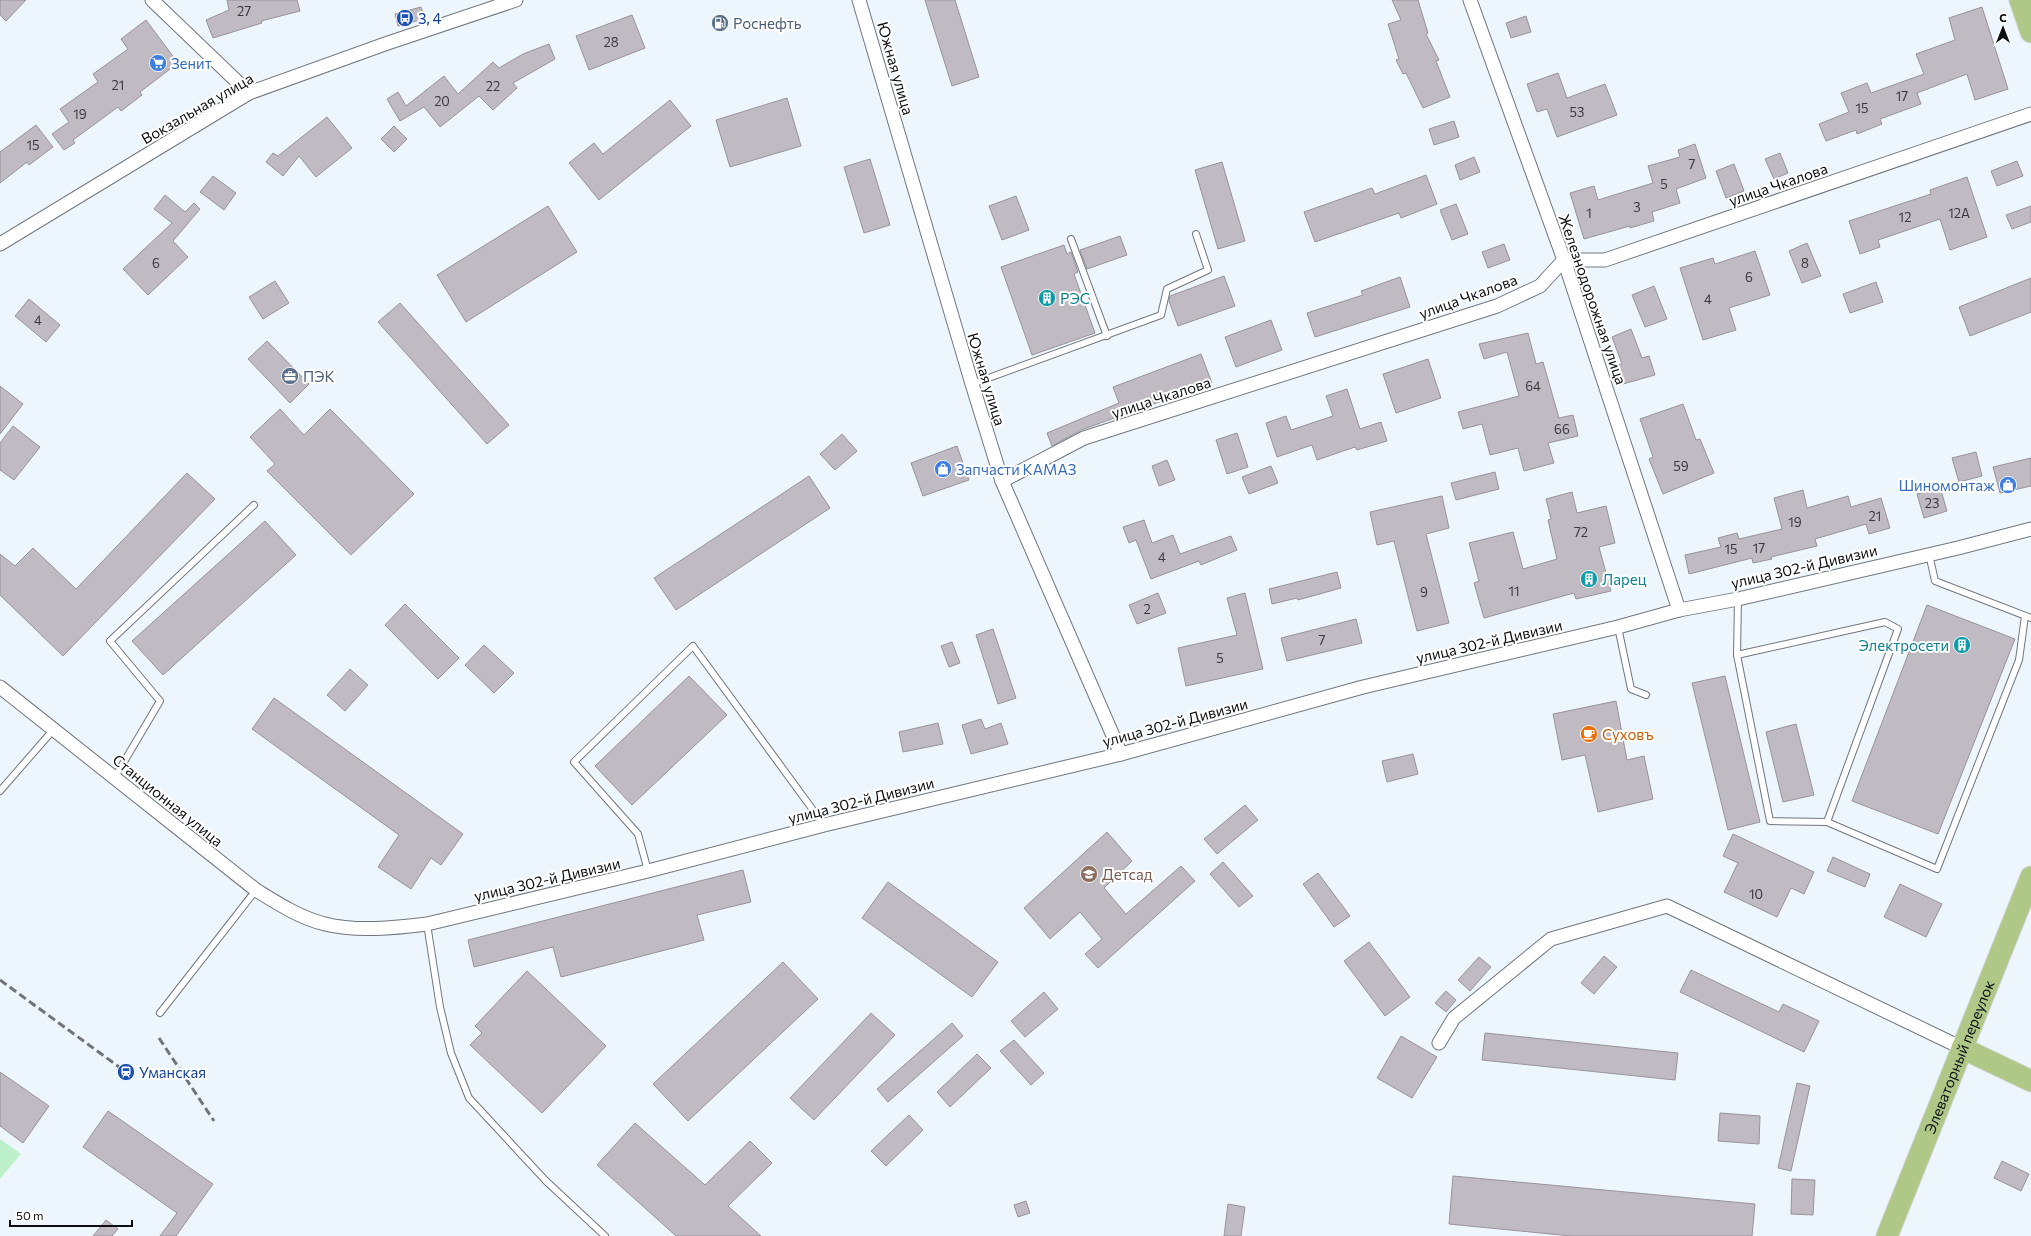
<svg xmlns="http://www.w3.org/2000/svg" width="2031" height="1236" viewBox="0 0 2031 1236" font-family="Commissioner,sans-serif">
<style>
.green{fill:#bcf0cb}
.building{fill:#c0bac2;stroke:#98939a}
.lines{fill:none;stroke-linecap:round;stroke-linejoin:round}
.service-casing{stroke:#70767d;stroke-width:8}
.minor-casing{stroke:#70767d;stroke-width:15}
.primary-casing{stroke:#d3d4d4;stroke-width:23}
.service{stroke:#fff;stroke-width:6}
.minor{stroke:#fff;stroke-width:13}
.primary{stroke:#afc888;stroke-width:21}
.rail{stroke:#71757a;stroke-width:3;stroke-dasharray:8 4;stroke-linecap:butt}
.labels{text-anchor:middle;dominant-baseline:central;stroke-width:4;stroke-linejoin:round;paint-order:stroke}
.number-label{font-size:13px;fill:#39393d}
.transit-label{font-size:15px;fill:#164399;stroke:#fff;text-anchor:start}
.service-label{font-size:15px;fill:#4e5e75;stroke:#fff;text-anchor:start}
.shop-label{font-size:15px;fill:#366cbe;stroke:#fff;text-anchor:start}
.street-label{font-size:15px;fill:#0c0e11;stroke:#fff}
.culture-label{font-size:15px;fill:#0d838f;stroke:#fff;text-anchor:start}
.food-label{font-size:15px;fill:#c56008;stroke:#fff;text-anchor:start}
.education-label{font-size:15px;fill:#785e54;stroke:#fff;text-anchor:start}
</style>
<rect width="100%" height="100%" fill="#eef6fd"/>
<path class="green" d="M0 1139 21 1154 0 1179Z"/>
<g class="building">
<path d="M0 0H26L6 21 0 15Z"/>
<path d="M227 0H297L300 11 261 21 262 23 213 38 206 20 229 10Z"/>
<path d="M925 0H955L979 77 952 86Z"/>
<path d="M1392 0H1418L1428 33 1426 34 1439 60 1436 61 1450 97 1423 108 1406 73 1403 74 1396 60 1399 59 1388 24 1401 20Z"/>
<path d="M421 7 425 19 398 26 395 14Z"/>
<path d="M1982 7 2008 89 1975 100 1967 74 1917 93 1921 104 1880 119 1882 124 1857 134 1856 130 1826 141 1819 124 1849 112 1841 93 1867 83 1871 93 1924 74 1916 54 1955 40 1949 18Z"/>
<path d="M632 15 645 48 589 70 576 36Z"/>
<path d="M1526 16 1531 32 1511 38 1506 23Z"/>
<path d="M146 20 178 63 140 92 142 95 121 111 118 107 73 140 75 143 64 150 52 134 69 122 60 109 98 82 93 74 128 49 121 39Z"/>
<path d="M549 44 555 59 513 83 517 88 493 110 479 96 440 127 424 107 400 121 387 99 398 92 406 106 444 76 458 94 493 62 499 68 523 54Z"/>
<path d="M1558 73 1567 98 1605 84 1617 115 1557 137 1547 109 1537 112 1527 84Z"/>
<path d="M787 98 801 146 730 167 716 120Z"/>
<path d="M670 100 691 126 599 200 569 163 594 143 603 154Z"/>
<path d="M327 117 352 148 316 177 299 156 283 176 266 162 273 153 278 156Z"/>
<path d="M1454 121 1459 137 1434 145 1429 129Z"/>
<path d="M36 125 53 147 29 165 27 162 0 183V152Z"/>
<path d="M394 126 407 139 394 152 381 139Z"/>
<path d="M1695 144 1706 178 1676 189 1680 203 1652 212 1654 221 1630 228V226L1584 239 1570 193 1594 186 1598 200 1653 183 1648 166 1680 157 1678 150Z"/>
<path d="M1780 153 1788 173 1774 179 1765 159Z"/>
<path d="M1474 157 1480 172 1460 180 1455 165Z"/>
<path d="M870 159 890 225 864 233 844 167Z"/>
<path d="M2017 161 2023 176 1997 186 1991 171Z"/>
<path d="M1222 162 1245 241 1218 249 1195 170Z"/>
<path d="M1734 164 1744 191 1726 198 1716 171Z"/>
<path d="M1426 175 1437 204 1401 218 1399 213 1315 242 1304 212 1372 188 1375 194Z"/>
<path d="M213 176 236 193 224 210 200 192Z"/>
<path d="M1967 177 1987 237 1950 250 1940 219 1878 240 1880 247 1860 254 1849 221 1931 194 1930 190Z"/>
<path d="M165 195 185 212 194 203 200 209 173 241 188 257 148 295 123 269 172 223 154 209Z"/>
<path d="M1016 196 1029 230 1002 240 989 206Z"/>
<path d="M1456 204 1468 234 1452 240 1440 210Z"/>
<path d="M548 206 577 252 466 322 437 275Z"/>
<path d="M2031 206V222L2012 229 2006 215Z"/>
<path d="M1120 236 1127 255 1087 269 1080 250Z"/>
<path d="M1807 243 1821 276 1802 283 1789 251Z"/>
<path d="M1504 244 1510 260 1488 268 1482 252Z"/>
<path d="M1064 245 1067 254 1071 252 1078 272 1074 274 1095 333 1032 355 1001 267Z"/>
<path d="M1755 251 1770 295 1729 308 1736 330 1703 340 1680 268 1713 258 1715 264Z"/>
<path d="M1224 276 1235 306 1178 326 1169 301 1170 296Z"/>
<path d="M1400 277 1410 307 1315 337 1307 313 1363 295 1361 291Z"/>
<path d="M2031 278V312L1970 336 1959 307Z"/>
<path d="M275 281 289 303 263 319 249 297Z"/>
<path d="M1876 282 1883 302 1850 313 1843 294Z"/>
<path d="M1654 286 1667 319 1645 327 1632 295Z"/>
<path d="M29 299 60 325 46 342 15 316Z"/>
<path d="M400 303 509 425 487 444 378 322Z"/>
<path d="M1271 320 1282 350 1236 367 1225 337Z"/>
<path d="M1631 329 1642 358 1649 356 1655 375 1623 384 1618 365 1622 364 1612 337Z"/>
<path d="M1528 333 1536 364 1543 362 1559 418 1573 415 1578 436 1548 443 1554 463 1524 471 1518 448 1490 455 1482 424 1463 429 1458 412 1519 396 1507 352 1484 359 1479 344Z"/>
<path d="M267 341 309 384 290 403 248 359Z"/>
<path d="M1201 354 1212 383 1081 430 1052 446 1047 433 1119 403 1113 387Z"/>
<path d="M1428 359 1441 398 1396 413 1383 374Z"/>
<path d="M0 386 23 404 0 434Z"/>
<path d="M1347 389 1360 429 1381 422 1387 441 1357 450 1355 447 1317 460 1312 445 1277 457 1266 423 1286 416 1291 430 1333 416 1326 396Z"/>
<path d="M1683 404 1696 440 1700 439 1714 473 1663 494 1649 459 1653 457 1640 419Z"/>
<path d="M280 409 304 435 330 409 414 494 351 555 267 471 275 464 250 437Z"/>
<path d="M13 426 40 447 14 480 0 470V443Z"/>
<path d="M1237 433 1248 467 1227 474 1216 440Z"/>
<path d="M842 434 857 451 835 470 820 454Z"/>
<path d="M957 446 969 480 923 496 911 463Z"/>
<path d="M1976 452 1982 476 1959 482 1952 458Z"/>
<path d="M2031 458V486L2000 493 1993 467Z"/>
<path d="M1167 460 1175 480 1159 486 1152 466Z"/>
<path d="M1271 466 1278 483 1249 494 1242 477Z"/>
<path d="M1495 472 1499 489 1456 500 1451 483Z"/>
<path d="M187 473 215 499 63 656 0 595V554L15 566 33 548 76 589Z"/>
<path d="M809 476 830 508 676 610 654 578Z"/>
<path d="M1940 487 1947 511 1924 518 1917 494Z"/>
<path d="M1803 490 1807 508 1848 496 1851 507 1881 498 1890 528 1869 534 1866 524 1815 539 1817 546 1771 557 1772 559 1753 563 1752 558 1689 574 1685 555 1721 547 1718 538 1737 533 1739 539 1782 529 1774 498Z"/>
<path d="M1572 492 1577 513 1606 506 1615 543 1599 547 1611 591 1576 599 1574 593 1484 618 1474 583 1479 581 1469 543 1513 532 1523 569 1557 559 1548 520 1551 519 1546 499Z"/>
<path d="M1442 496 1449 528 1426 534 1449 623 1417 631 1394 541 1377 545 1370 512Z"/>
<path d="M1144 520 1152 543 1173 535 1180 554 1231 536 1237 550 1201 565 1199 561 1151 579 1136 540 1129 543 1123 527Z"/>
<path d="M265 521 296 555 163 675 132 641Z"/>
<path d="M1337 572 1341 588 1298 600 1297 598 1272 604 1269 589Z"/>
<path d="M1158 593 1166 613 1137 624 1129 605Z"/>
<path d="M1245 593 1263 669 1186 686 1178 648 1237 635 1227 598Z"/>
<path d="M405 604 459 658 438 679 385 625Z"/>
<path d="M1927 605 2015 639 1938 834 1852 801Z"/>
<path d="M1356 619 1362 643 1287 661 1281 638Z"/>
<path d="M993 629 1016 698 998 704 976 635Z"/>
<path d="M952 642 960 663 949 667 941 646Z"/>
<path d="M484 645 514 673 494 693 465 665Z"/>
<path d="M350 669 368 685 345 711 327 695Z"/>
<path d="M689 676 727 715 632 805 595 766Z"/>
<path d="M1725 676 1760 822 1728 830 1692 683Z"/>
<path d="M274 698 463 834 441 865 431 858 411 889 378 867 399 835 252 729Z"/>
<path d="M1616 701 1627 760 1644 756 1653 799 1598 812 1585 755 1562 760 1553 714Z"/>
<path d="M981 719 985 729 1001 723 1008 744 971 754 962 725Z"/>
<path d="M938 723 943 744 903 752 899 732Z"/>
<path d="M1796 724 1814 795 1783 802 1766 732Z"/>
<path d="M1413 754 1418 774 1387 782 1382 761Z"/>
<path d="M1245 805 1258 820 1217 854 1204 839Z"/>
<path d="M1107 832 1132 861 1104 888 1126 914 1181 866 1195 881 1098 968 1085 954 1102 939 1080 912 1050 939 1024 908Z"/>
<path d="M1733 834 1814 872 1804 894 1791 888 1777 917 1724 892 1738 863 1723 856Z"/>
<path d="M1833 857 1870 874 1865 887 1827 871Z"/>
<path d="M1223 862 1253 896 1239 907 1210 874Z"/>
<path d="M743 870 751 902 697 915 704 940 561 977 553 947 474 967 468 940Z"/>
<path d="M1318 873 1350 916 1334 927 1303 884Z"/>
<path d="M888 882 998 962 972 997 862 918Z"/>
<path d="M1900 884 1942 904 1926 937 1884 917Z"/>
<path d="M1369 942 1410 997 1385 1016 1344 961Z"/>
<path d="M1604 956 1617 967 1594 994 1581 983Z"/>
<path d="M1479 957 1491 967 1470 991 1458 980Z"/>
<path d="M783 962 818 999 688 1121 653 1084Z"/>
<path d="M1691 970 1779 1012 1783 1004 1819 1021 1804 1052 1680 992Z"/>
<path d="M527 971 606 1046 542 1113 470 1045 482 1033 475 1026Z"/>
<path d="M1446 991 1456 1000 1446 1012 1435 1003Z"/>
<path d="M1044 992 1058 1009 1025 1037 1011 1021Z"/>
<path d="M871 1013 895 1035 814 1120 790 1098Z"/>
<path d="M952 1023 963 1036 888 1102 877 1089Z"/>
<path d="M1485 1033 1678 1053 1675 1080 1482 1060Z"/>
<path d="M1401 1036 1437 1057 1412 1098 1377 1078Z"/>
<path d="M1014 1040 1044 1073 1031 1085 1000 1051Z"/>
<path d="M977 1054 991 1068 950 1107 937 1092Z"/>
<path d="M0 1072 49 1106 23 1143 0 1126Z"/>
<path d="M1797 1083 1810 1086 1791 1171 1778 1168Z"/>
<path d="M108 1111 213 1184 176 1236H160L177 1213 83 1147Z"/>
<path d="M1720 1113 1760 1116 1759 1144 1718 1141Z"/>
<path d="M909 1115 923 1130 886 1166 871 1151Z"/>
<path d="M635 1123 705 1185 750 1141 772 1163 728 1206 761 1236H676L597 1165Z"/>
<path d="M2002 1161 2029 1174 2021 1191 1994 1178Z"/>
<path d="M1453 1176 1755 1204 1752 1236H1571L1449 1224Z"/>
<path d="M1792 1179 1815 1180 1813 1215 1791 1214Z"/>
<path d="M1026 1201 1030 1213 1018 1217 1014 1205Z"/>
<path d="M1228 1204 1245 1207 1241 1236H1224Z"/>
<path d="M106 1220 118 1229 112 1236H93Z"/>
</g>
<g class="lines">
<defs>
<g id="service">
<path d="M1071 239 1107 336"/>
<path d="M972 384 1161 315 1167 289 1208 270 1196 234"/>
<path d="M1929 554 1935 581 2031 618"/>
<path d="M1738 599 1737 655 1770 821 1827 822 1937 869 2019 660 2025 616"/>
<path d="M1618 627 1631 689 1646 695"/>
<path d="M1737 655 1885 622 1898 629 1827 822"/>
<path d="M115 777 160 701 110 641 254 505"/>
<path d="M0 791 54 729"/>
<path d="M648 871 638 834 574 762 693 646 824 825"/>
<path d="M427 924 440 1007 451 1053 469 1098 546 1181 605 1236"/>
<path d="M160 1013 256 890"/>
</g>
<g id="minor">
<path d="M152 0 249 93"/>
<path d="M859 0 972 384 1002 481 1121 754"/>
<path d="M1470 0 1564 260 1679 610"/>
<path d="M0 244 249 93 385 44 516 0"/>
<path d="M1002 481 1084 438 1497 306 1540 286 1564 260H1605L2031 114"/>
<path d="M0 687 256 890C277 903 300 918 325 924 356 932 395 928 427 924L648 871 824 825 1121 754 1363 687 1618 627 1679 610 1738 599 1958 548 2031 529"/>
<path d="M1439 1043 1454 1018 1551 939 1667 906 1962 1048"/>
</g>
<g id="primary">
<path d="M2020 0 2031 32"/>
<path d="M1962 1048 2031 1081"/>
<path id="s1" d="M1887 1236 2031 877"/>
</g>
</defs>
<use href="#service" class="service-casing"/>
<use href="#minor" class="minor-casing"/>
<use href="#primary" class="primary-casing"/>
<use href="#service" class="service"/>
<use href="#minor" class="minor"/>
<use href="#primary" class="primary"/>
<g class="rail">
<path d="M0 980 126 1072"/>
<path d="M159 1038 214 1121"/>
</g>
</g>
<defs>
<symbol id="bus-disc" viewBox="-11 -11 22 22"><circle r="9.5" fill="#1a4fb4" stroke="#fff"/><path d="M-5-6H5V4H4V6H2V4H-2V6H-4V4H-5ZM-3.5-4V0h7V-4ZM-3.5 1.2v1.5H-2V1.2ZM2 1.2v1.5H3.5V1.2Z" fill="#fff"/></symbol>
<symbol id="fuel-disc" viewBox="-11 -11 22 22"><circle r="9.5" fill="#5c6f8a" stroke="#fff"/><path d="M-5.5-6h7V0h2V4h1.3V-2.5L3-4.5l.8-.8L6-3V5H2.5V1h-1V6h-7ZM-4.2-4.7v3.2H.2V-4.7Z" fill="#fff"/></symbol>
<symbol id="supermarket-disc" viewBox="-11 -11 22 22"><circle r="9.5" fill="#3f7fe0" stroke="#fff"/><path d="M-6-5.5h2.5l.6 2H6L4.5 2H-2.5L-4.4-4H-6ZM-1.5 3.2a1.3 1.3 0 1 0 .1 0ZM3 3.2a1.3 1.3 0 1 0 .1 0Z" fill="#fff"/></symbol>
<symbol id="building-disc" viewBox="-11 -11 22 22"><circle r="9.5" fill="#0f9aa8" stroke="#fff"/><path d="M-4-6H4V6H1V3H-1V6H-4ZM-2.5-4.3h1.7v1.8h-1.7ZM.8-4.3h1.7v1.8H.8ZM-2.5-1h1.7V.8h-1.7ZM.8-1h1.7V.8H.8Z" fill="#fff"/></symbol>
<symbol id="office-disc" viewBox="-11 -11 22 22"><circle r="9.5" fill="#5c6f8a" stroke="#fff"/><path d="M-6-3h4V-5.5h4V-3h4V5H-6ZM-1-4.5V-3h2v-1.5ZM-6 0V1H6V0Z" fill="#fff"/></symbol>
<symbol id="shop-disc" viewBox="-11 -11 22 22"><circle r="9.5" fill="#3f7fe0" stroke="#fff"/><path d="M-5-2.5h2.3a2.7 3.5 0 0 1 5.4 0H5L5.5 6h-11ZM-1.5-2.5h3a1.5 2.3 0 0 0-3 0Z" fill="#fff"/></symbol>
<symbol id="cafe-disc" viewBox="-11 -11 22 22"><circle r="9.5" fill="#e8710a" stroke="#fff"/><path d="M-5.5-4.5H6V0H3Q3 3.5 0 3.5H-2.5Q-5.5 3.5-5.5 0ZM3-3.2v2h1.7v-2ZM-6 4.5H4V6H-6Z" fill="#fff"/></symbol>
<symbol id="school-disc" viewBox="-11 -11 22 22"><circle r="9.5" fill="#8d6e63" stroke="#fff"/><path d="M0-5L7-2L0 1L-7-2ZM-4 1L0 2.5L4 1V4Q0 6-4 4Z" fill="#fff"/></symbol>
<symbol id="station-disc" viewBox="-11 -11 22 22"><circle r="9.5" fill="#1a4fb4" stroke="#fff"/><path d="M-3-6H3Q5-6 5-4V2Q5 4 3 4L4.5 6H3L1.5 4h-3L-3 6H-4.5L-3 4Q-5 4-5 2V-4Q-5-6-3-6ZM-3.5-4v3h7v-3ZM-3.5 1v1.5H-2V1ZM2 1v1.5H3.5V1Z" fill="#fff"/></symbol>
</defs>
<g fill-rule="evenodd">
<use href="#bus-disc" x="395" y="8" width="20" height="20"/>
<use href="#fuel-disc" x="710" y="13" width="20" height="20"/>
<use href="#supermarket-disc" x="148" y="53" width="20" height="20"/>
<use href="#building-disc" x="1037" y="288" width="20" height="20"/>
<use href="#office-disc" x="280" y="366" width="20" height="20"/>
<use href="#shop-disc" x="933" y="459" width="20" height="20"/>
<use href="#shop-disc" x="1998" y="475" width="20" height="20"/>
<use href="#building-disc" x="1579" y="569" width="20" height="20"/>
<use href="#building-disc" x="1952" y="635" width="20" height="20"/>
<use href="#cafe-disc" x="1579" y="724" width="20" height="20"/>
<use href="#school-disc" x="1079" y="864" width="20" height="20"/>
<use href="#station-disc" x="116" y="1062" width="20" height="20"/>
</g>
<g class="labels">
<g class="number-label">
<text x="244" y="11">27</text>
<text x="611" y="42">28</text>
<text x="118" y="85">21</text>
<text x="493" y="86">22</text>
<text x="1902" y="96">17</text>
<text x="442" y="101">20</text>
<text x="1862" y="108">15</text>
<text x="1577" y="112">53</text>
<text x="80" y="114">19</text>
<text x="33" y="145">15</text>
<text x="1692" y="164">7</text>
<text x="1664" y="184">5</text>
<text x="1637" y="207">3</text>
<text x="1589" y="213">1</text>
<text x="1959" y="213">12А</text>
<text x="1905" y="217">12</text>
<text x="156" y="263">6</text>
<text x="1805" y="263">8</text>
<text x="1749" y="277">6</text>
<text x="1708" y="299">4</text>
<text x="38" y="320">4</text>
<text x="1533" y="386">64</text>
<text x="1562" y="429">66</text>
<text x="1681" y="466">59</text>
<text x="1932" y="503">23</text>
<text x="1875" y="516">21</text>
<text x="1795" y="522">19</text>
<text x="1581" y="532">72</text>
<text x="1759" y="548">17</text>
<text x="1731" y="549">15</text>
<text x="1162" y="557">4</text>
<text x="1514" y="591">11</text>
<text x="1424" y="592">9</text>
<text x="1147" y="609">2</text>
<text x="1322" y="640">7</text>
<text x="1220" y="658">5</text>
<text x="1756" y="894">10</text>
</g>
<g class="transit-label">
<text x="418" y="18">3, 4</text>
<text x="139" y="1072">Уманская</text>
</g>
<g class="service-label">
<text x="733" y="23">Роснефть</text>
<text x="303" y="376">ПЭК</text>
</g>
<g class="shop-label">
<text x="171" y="63">Зенит</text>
<text x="956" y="469">Запчасти КАМАЗ</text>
<text x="1995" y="485" text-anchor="end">Шиномонтаж</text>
</g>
<g class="street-label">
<text transform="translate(896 68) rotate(74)">Южная улица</text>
<text transform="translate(197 108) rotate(-30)">Вокзальная улица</text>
<text transform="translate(1778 184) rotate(-19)">улица Чкалова</text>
<text transform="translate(1468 296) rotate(-20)">улица Чкалова</text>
<text transform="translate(1593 299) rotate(71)">Железнодорожная улица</text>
<text transform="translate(987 379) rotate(73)">Южная улица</text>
<text transform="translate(1161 397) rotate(-18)">улица Чкалова</text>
<text transform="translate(1804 566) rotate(-13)">улица 302-й Дивизии</text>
<text transform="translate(1489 641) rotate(-13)">улица 302-й Дивизии</text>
<text transform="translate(1175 722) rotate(-15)">улица 302-й Дивизии</text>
<text transform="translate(168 800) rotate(39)">Станционная улица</text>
<text transform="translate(861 800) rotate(-14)">улица 302-й Дивизии</text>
<text transform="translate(547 879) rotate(-13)">улица 302-й Дивизии</text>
<text stroke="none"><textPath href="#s1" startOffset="193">Элеваторный переулок</textPath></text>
</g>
<g class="culture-label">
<text x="1060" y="298">РЭС</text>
<text x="1602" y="579">Ларец</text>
<text x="1949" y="645" text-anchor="end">Электросети</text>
</g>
<g class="food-label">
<text x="1602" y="734">Суховъ</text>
</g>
<g class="education-label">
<text x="1102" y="874">Детсад</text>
</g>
</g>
<g transform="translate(2003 28)" stroke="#ffffff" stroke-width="3" paint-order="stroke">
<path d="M0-3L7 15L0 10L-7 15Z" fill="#0c0e11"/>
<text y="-6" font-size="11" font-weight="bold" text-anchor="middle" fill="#0c0e11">С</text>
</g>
<path d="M10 1220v6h122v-6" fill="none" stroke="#0c0e11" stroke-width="2"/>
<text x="16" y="1220" font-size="12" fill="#0c0e11" stroke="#ffffff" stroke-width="3" paint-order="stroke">50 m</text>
</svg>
